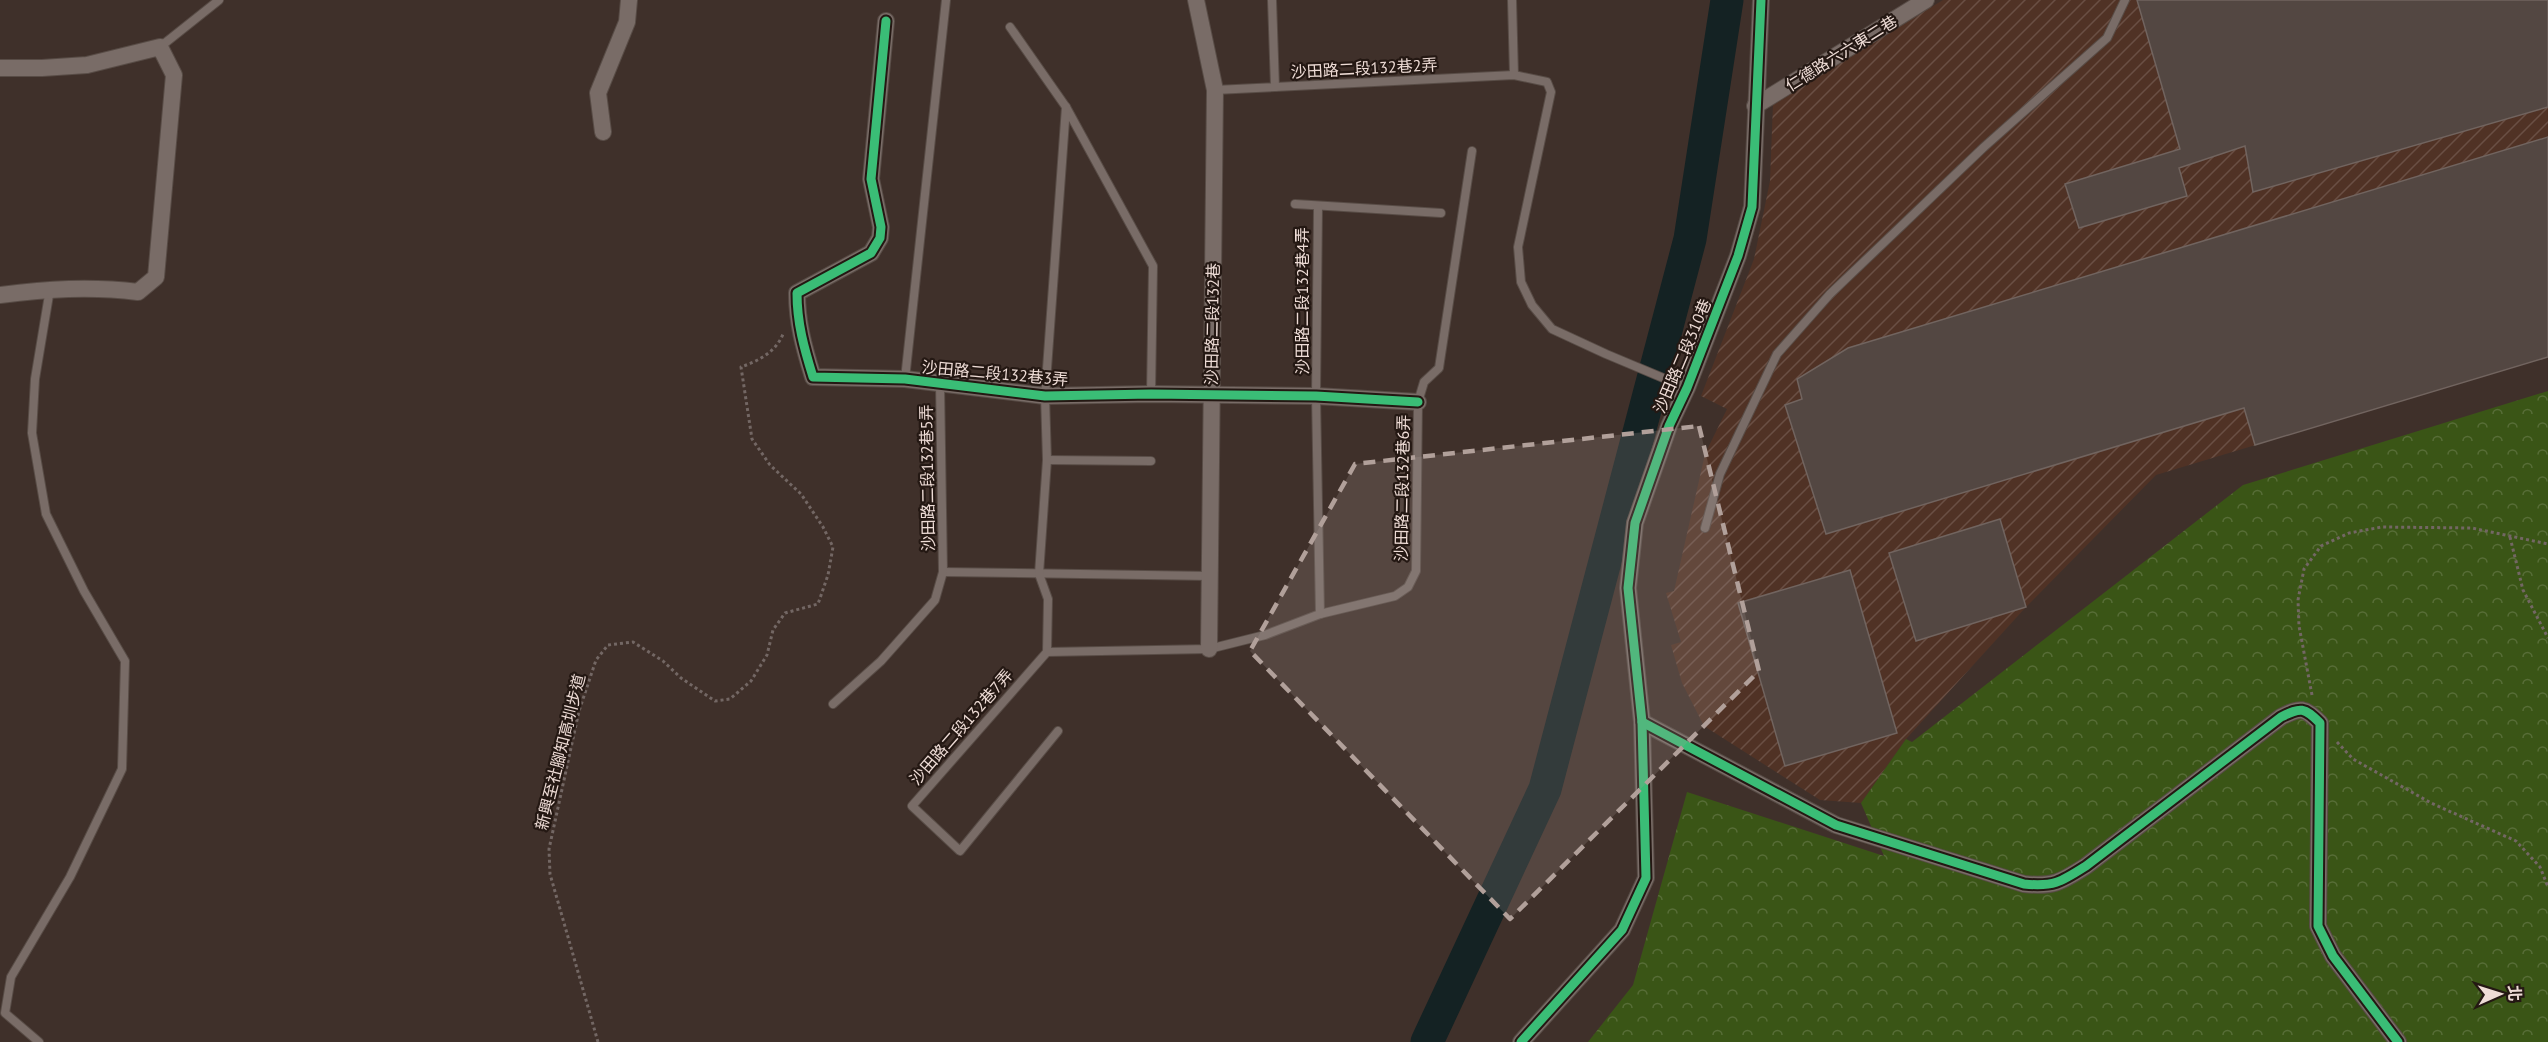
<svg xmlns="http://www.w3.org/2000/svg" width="2548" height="1042" viewBox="0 0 2548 1042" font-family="'PT Sans','Noto Sans TC',sans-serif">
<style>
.industrial{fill:url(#industrial-furrows)}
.forest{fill:url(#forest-crowns)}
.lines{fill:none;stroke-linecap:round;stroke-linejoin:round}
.river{stroke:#142223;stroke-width:33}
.building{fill:#534742;stroke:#71645f;stroke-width:1.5}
.lane-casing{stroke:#584c46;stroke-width:10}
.street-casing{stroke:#584c46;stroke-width:18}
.path{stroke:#736764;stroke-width:3;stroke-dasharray:3 3;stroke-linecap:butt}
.lane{stroke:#796c67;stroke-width:8}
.street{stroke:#796c67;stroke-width:16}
.cycleway-casing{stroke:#241813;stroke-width:13}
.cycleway{stroke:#3abd76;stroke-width:9}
.marked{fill:#b1a09a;fill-opacity:0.2;stroke:#b1a09a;stroke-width:4.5;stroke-dasharray:12 8;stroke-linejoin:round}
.labels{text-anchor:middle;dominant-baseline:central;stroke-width:4.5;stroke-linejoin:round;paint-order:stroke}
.street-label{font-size:16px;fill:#eedcd6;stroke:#241813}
</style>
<defs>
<pattern id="industrial-furrows" width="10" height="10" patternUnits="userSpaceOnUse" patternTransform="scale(1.5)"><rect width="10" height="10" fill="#503225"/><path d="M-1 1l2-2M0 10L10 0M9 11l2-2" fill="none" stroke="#6a4f44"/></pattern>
<pattern id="forest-crowns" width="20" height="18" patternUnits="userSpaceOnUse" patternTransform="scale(1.5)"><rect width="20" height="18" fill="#3a5516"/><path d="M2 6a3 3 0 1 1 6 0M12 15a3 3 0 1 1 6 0" fill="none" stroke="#576d37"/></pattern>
</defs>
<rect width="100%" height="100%" fill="#3f302a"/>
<path class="industrial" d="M1943 0H2548V357L2156 475 2026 607 1906 739 1861 803 1820 800 1704 726 1682 683 1671 645 1681 642 1666 593 1674 591 1705 454 1727 409 1701 396 1754 259 1770 181 1773 104Z"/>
<path class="forest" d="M2548 391V1042H1588L1633 985 1687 792 1884 856 1861 803 1906 739 1912 742 2243 485Z"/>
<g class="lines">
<path class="river" d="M1427 1042 1545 789 1690 239 1727 0"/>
</g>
<g class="building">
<path d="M2137 0H2548V107L2253 192 2245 146 2179 168 2187 196 2079 228 2065 184 2180 149Z"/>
<path d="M2548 137V357L2255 445 2244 408 1826 534 1785 405 1802 399 1797 379 1848 348Z"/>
<path d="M2000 519 2026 607 1916 641 1889 553Z"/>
<path d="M1850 570 1897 733 1785 766 1738 603Z"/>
</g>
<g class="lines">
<defs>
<g id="lane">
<path d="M1272 0 1275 87"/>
<path d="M1512 0 1514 75"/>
<path d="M1010 27 1066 107 1153 266 1151 394"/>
<path d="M160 47 219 0"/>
<path d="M1215 90 1514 75 1547 82 1551 92 1518 247 1521 282 1532 305 1552 329 1606 354 1687 388"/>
<path d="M1295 204 1441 213"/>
<path d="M1318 207 1316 396 1320 614"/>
<path d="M905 379 946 0"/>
<path d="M1047 460 1151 461"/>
<path d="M1705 528 1720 474 1777 354 1830 294 1984 147 2107 38 2125 0"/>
<path d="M943 572 1211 576"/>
<path d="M1047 652 1048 599 1039 574 1047 460 1045 396 1066 107"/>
<path d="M833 704 881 661 935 600 943 572 940 384"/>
<path d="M1058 731 960 851 912 806 1047 652 1209 649 1265 635 1320 614 1395 596 1408 587 1416 571 1418 402 1424 382 1439 368 1472 151"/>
<path d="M39 1042 5 1013 11 977 70 877 122 769 125 661 84 591 46 514 32 433 35 379 50 289"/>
</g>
<g id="street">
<path d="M1196 0 1215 90 1209 649"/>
<path d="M886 21 871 179 881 227 880 238 871 253 797 293C797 323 804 348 813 377L905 379 1045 396 1151 394 1316 396 1418 402"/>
<path d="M0 68H42L87 65 160 47 174 75 156 277 138 292C90 286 47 289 0 295"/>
<path d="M1755 106 1926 0"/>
<path d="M603 132 598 93 627 22 629 0"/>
<path d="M1642 722 1836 825 2024 884C2054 887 2061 882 2086 866L2281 717C2301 707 2304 707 2320 723L2318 926 2333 956 2398 1042"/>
<path d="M1521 1042 1622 930 1646 878 1642 722 1628 588 1635 523 1669 426 1687 388 1738 256 1752 207 1761 0"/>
</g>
</defs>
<use href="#lane" class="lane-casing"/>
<use href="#street" class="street-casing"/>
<g class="path">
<path d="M2510 537 2523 590 2548 638"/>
<path d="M2312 695 2299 626 2298 600 2304 569 2321 546 2349 533 2382 527 2472 528 2548 544"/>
<path d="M2337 742 2353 759 2431 803 2516 841 2540 867 2548 887"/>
<path d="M598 1042 550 874 549 849 579 711 596 660 608 645 633 642 663 661 681 678 715 701 730 699 751 681 767 655 773 630 785 613 818 604 828 575 833 547 823 527 801 494 770 465 752 439 741 367C758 361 776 352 783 334"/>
</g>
<use href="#lane" class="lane"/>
<use href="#street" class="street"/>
<defs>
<g id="cycleway">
<path d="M886 21 871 179 881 227 880 238 871 253 797 293C797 323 804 348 813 377L905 379 1045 396 1151 394 1316 396 1418 402"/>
<path d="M1642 722 1836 825 2024 884C2054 887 2061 882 2086 866L2281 717C2301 707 2304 707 2320 723L2318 926 2333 956 2398 1042"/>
<path d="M1521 1042 1622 930 1646 878 1642 722 1628 588 1635 523 1669 426 1687 388 1738 256 1752 207 1761 0"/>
</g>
</defs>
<use href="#cycleway" class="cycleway-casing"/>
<use href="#cycleway" class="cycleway"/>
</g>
<path class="marked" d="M1699 426 1759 671 1510 919 1250 651 1355 464Z"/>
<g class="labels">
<g class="street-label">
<text transform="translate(1841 53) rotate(-32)">仁德路六六東二巷</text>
<text transform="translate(1364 68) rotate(-3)">沙田路二段132巷2弄</text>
<text transform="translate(1302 301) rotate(-90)">沙田路二段132巷4弄</text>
<text transform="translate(1212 324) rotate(-89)">沙田路二段132巷</text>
<text transform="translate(1682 356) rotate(-67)">沙田路二段310巷</text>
<text transform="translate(995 373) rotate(5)">沙田路二段132巷3弄</text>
<text transform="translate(927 478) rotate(-91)">沙田路二段132巷5弄</text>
<text transform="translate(1402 488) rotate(-89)">沙田路二段132巷6弄</text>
<text transform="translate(961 727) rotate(-49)">沙田路二段132巷7弄</text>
<text transform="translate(560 752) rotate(-76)">新興至社腳知高圳步道</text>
</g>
</g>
<g transform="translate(2500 994) rotate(87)" stroke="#241813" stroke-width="4.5" paint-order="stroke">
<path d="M0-4.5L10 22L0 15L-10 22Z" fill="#eedcd6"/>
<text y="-9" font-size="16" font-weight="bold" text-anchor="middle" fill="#eedcd6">北</text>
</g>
</svg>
